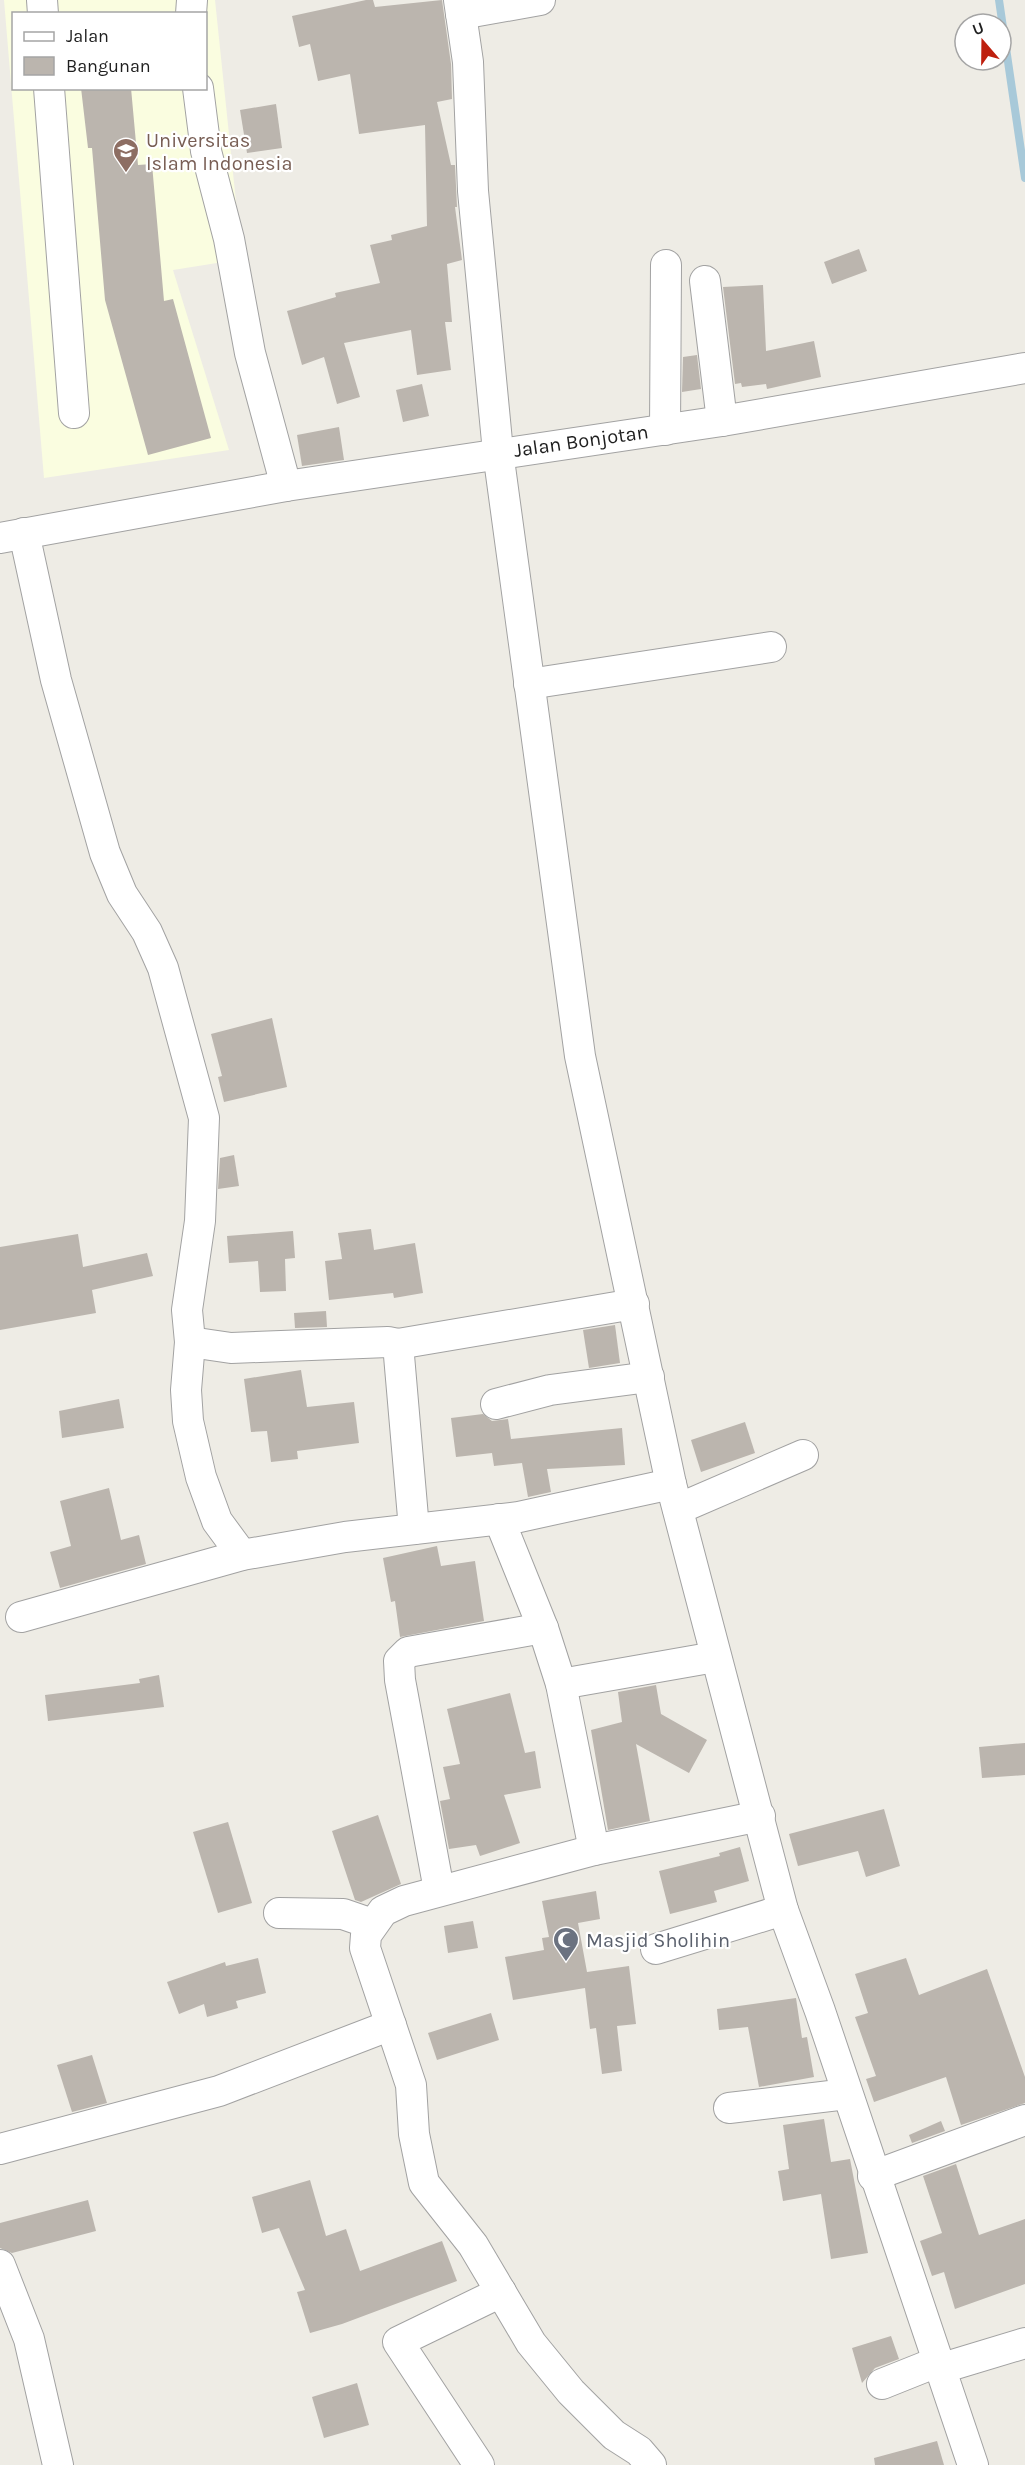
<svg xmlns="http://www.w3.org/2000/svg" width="1025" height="2465" viewBox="0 0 1025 2465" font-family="Karla,sans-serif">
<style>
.education{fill:#fafde0;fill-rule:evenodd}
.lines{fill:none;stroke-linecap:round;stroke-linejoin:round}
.stream{stroke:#a8c9d9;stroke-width:8}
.building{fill:#bbb5ae}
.minor-casing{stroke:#a2a2a2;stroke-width:32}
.minor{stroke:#fff;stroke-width:30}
.labels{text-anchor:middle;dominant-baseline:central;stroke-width:4.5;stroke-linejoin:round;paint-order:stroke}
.education-label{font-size:20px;fill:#785e54;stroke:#fff;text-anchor:start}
.street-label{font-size:20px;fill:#1e1e1e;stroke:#fff}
.worship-label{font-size:20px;fill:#5b616d;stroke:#fff;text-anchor:start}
</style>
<rect width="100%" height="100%" fill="#eeece5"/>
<path class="education" d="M4 0H215L242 259 173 270 229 450 44 478ZM14 14H206V88H14Z"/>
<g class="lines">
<path class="stream" d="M999 0 1025 178"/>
</g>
<g class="building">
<path d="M366 0H373L375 7 442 0 451 64 452 99 437 102 451 165H455L457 207H455L462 260 447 264 452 322H445L451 370 417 375 411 330 344 343 360 397 337 404 324 357 302 365 287 311 336 297 335 293 380 283 370 245 392 240 391 235 427 226 425 125 359 134 350 74 318 81 310 44 299 47 292 16Z"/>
<path d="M81 88H131L138 165 152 164 164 301 173 299 211 438 148 455 105 300 92 148H88Z"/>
<path d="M276 104 282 148 247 153 240 110Z"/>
<path d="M859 249 867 271 832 284 824 262Z"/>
<path d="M763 285 766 351 814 341 821 377 767 389 766 384 742 387 741 383 735 384 723 287Z"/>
<path d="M697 355 701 389 682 392 683 357Z"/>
<path d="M422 384 429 416 403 422 396 390Z"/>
<path d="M339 427 344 460 302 466 297 435Z"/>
<path d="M272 1018 287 1087 224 1102 218 1077 222 1076 211 1034Z"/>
<path d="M234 1155 239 1186 218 1189 220 1158Z"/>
<path d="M371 1229 374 1250 415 1243 423 1293 394 1298 393 1293 329 1300 325 1261 342 1259 338 1233Z"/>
<path d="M293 1231 295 1258 285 1259 286 1291 260 1292 258 1261 229 1263 227 1236Z"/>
<path d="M78 1234 83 1267 147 1253 153 1276 92 1290 96 1313 0 1330V1247Z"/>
<path d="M326 1311 327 1327 295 1328 294 1313Z"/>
<path d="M615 1325 620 1363 589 1368 583 1330Z"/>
<path d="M301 1370 307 1407 354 1402 359 1443 297 1451 298 1459 271 1462 267 1431 251 1432 244 1379Z"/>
<path d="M119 1399 124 1428 62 1438 59 1411Z"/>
<path d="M483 1414 492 1421 508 1419 511 1439 622 1428 625 1465 547 1469 551 1492 528 1497 522 1463 494 1466 492 1453 456 1457 451 1418Z"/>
<path d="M745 1422 755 1453 701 1472 691 1440Z"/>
<path d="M109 1488 121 1540 139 1535 146 1564 60 1588 50 1552 71 1546 60 1501Z"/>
<path d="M437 1546 441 1566 475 1561 484 1621 400 1637 395 1601 391 1602 383 1558Z"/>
<path d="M159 1675 164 1707 48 1721 45 1695 140 1683 139 1679Z"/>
<path d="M656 1685 661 1714 707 1740 689 1773 636 1744 650 1821 608 1830 591 1730 622 1722 618 1692Z"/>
<path d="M510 1693 525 1753 535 1751 541 1788 504 1795 520 1843 480 1856 476 1845 449 1849 440 1801 450 1799 443 1767 460 1764 447 1709Z"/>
<path d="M1025 1743V1775L982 1778 979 1747Z"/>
<path d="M884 1809 900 1866 866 1877 858 1851 798 1866 789 1834Z"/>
<path d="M378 1815 401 1884 361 1902 355 1900 332 1831Z"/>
<path d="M228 1822 252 1903 218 1913 193 1832Z"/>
<path d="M740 1847 749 1881 714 1891 717 1902 670 1914 659 1871 720 1856 719 1853Z"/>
<path d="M596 1891 600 1919 578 1923 587 1972 629 1966 636 2024 617 2026 622 2071 602 2074 596 2028 590 2029 585 1988 513 2000 505 1957 544 1950 542 1938 549 1937 542 1901Z"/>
<path d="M473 1921 478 1948 448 1953 444 1926Z"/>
<path d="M258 1958 266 1993 236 2001 238 2008 207 2017 204 2004 179 2014 167 1982 225 1962 226 1966Z"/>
<path d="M906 1958 919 1995 987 1969 1025 2077V2103L961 2125 946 2077 874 2102 866 2079 876 2076 855 2017 868 2013 855 1974Z"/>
<path d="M796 1998 802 2038 807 2037 814 2077 759 2087 748 2027 719 2030 717 2009Z"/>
<path d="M491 2013 499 2040 437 2060 428 2033Z"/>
<path d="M92 2055 107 2103 72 2112 57 2065Z"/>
<path d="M824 2119 831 2162 850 2159 868 2253 831 2259 821 2194 783 2201 778 2171 789 2169 783 2125Z"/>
<path d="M941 2121 945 2131 912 2143 909 2135Z"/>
<path d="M956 2164 979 2235 1025 2219V2284L955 2309 944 2272 932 2276 920 2241 942 2233 923 2176Z"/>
<path d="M310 2180 326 2236 346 2229 360 2271 442 2241 457 2281 342 2324 310 2333 297 2292 305 2290 279 2228 262 2233 252 2197Z"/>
<path d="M88 2200 96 2231 12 2253 0 2248V2223Z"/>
<path d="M891 2336 899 2359 875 2368 862 2383 852 2348Z"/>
<path d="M357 2383 369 2425 324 2438 312 2397Z"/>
<path d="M937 2441 944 2465H875L874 2458Z"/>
</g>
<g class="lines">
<defs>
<g id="minor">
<path d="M42 0 43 14"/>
<path d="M459 0 468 62 473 191 498 452 580 1056 671 1484 783 1910 820 2011 973 2465"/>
<path d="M191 14 192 0"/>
<path d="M461 14 540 0"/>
<path d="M49 88 74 413"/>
<path d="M198 88 206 151 229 239 250 353 286 486"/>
<path d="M705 281 722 421"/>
<path d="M665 430 666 265"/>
<path d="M24 533 56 680 105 853 122 894 147 932 163 968 204 1118 200 1221 187 1310 190 1342 186 1390 188 1421 201 1477 217 1521 242 1555"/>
<path d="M0 538 286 486 722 421 1025 368"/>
<path d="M529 684 771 647"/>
<path d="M190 1342 231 1348 388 1342 398 1344 414 1529"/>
<path d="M398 1344 634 1304"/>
<path d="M496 1404 550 1390 649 1377"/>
<path d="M678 1509 803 1455"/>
<path d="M499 1519 543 1628 561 1684 594 1850"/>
<path d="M21 1617 242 1555 345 1537 519 1517 671 1484"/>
<path d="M561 1684 715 1657"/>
<path d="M439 1890 400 1680 399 1661 408 1652 543 1628"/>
<path d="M279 1913 343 1914 372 1924"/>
<path d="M656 1949 783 1910"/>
<path d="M729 2108 847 2094"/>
<path d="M0 2149 219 2091 391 2025"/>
<path d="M873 2176 1025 2120"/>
<path d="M0 2265 29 2339 58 2465"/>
<path d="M939 2369 1025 2343"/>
<path d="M882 2384 937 2362"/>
<path d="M479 2465 398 2342 501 2292"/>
<path d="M651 2465 639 2451 614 2435 571 2392 531 2343 473 2245 424 2183 414 2134 411 2085 365 1948 366 1935 383 1911 404 1901 594 1850 760 1816"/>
</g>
</defs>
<use href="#minor" class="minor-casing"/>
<use href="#minor" class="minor"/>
</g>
<defs>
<symbol id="university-pin" viewBox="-11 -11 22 30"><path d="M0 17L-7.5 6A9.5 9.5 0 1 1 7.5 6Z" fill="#8d6e63" stroke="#fff"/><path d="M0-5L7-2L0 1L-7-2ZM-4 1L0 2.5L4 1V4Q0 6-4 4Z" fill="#fff"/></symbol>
<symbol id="mosque-pin" viewBox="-11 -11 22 30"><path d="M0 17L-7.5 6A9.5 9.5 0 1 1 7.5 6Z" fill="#6b7280" stroke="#fff"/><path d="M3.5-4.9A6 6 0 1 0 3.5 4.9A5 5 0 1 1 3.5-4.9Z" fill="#fff"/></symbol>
</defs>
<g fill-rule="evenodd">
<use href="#university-pin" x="111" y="136" width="30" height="40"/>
<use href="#mosque-pin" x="551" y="1925" width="30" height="40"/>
</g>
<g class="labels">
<g class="education-label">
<text x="146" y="140">Universitas<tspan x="146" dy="23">Islam Indonesia</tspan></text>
</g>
<g class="street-label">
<text transform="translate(581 441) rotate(-8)">Jalan Bonjotan</text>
</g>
<g class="worship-label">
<text x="586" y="1940">Masjid Sholihin</text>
</g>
</g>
<rect x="12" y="12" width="195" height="78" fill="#ffffff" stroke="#a5a5a5" stroke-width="1.5"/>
<rect x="24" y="32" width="30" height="9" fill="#ffffff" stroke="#a5a5a5" stroke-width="1.5"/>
<text x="66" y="42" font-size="18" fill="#1e1e1e">Jalan</text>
<rect x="24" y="57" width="30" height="18" fill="#bbb5ae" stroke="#a5a5a5" stroke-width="1.5"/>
<text x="66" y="72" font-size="18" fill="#1e1e1e">Bangunan</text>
<g transform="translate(983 42) rotate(340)"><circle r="28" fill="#ffffff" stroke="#a5a5a5" stroke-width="1.5"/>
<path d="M0-4.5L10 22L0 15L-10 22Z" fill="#be1f0e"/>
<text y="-9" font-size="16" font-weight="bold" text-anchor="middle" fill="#1e1e1e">U</text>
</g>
</svg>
